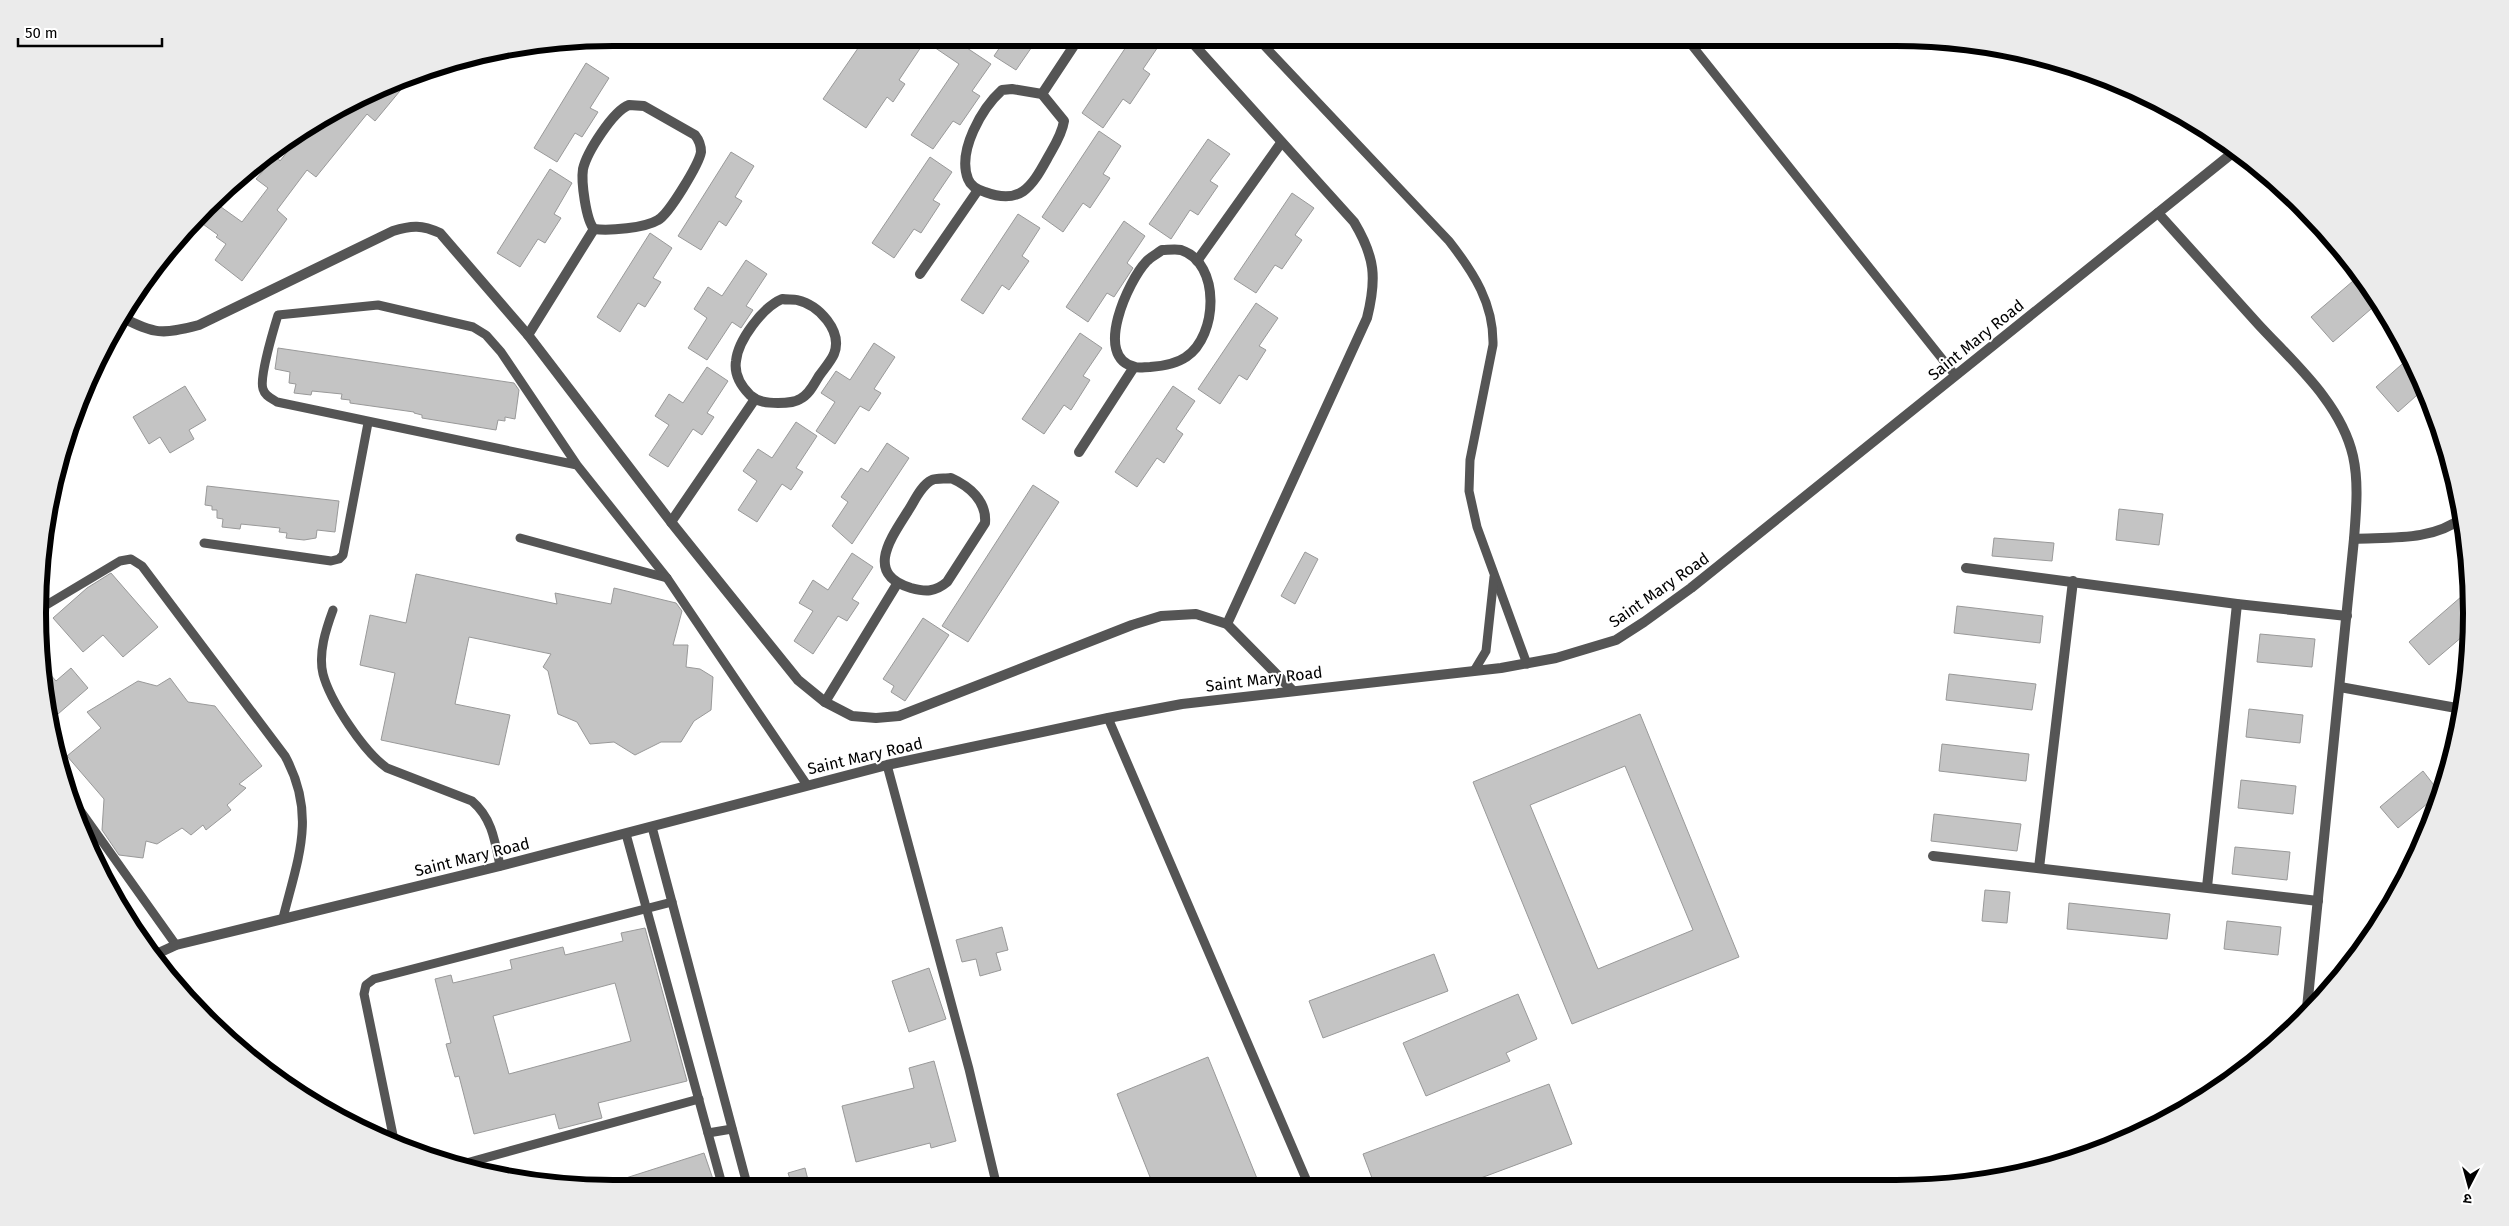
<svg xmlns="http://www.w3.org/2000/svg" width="2509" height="1226" viewBox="0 0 2509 1226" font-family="'Fira Sans','Noto Sans Devanagari',sans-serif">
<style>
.building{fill:#c4c4c4;stroke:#999;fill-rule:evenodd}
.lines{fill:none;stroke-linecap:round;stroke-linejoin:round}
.service{stroke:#555;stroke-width:9}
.minor{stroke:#555;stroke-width:10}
.tertiary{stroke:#555;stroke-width:10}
.labels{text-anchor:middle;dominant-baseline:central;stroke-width:4;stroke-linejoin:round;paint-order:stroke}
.street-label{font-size:16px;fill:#000;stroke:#fff}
.rim{fill:none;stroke:#000;stroke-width:6}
</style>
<rect width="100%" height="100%" fill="#fff"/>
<g class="building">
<path d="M865 38H952L991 64 972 91 980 96 960 125 953 121 933 149 911 135 959 64 925 41 899 80 905 84 893 102 887 97 866 128 823 99Z"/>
<path d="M1006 38H1038L1016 70 994 56Z"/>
<path d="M1132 38H1164L1143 69 1150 74 1130 104 1123 99 1103 128 1082 113Z"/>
<path d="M586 63 609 78 590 108 598 112 582 137 575 133 557 162 534 148Z"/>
<path d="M414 74 375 121 367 114 316 177 307 170 277 210 287 219 242 281 215 260 226 244 216 237 218 235 196 219 214 202 242 222 268 188 256 179 276 156 280 161 307 127 326 114Z"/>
<path d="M1099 131 1121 146 1103 174 1110 178 1090 208 1083 203 1063 232 1042 217Z"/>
<path d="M1208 139 1230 154 1210 181 1218 186 1198 215 1190 210 1171 239 1149 224Z"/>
<path d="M731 152 754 166 735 197 742 201 726 226 719 221 701 250 678 236Z"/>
<path d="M930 157 952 172 933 200 940 204 921 233 914 229 894 258 872 243Z"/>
<path d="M550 169 572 183 554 214 561 218 545 243 538 239 520 267 497 253Z"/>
<path d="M1292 193 1314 208 1295 235 1302 240 1282 269 1275 265 1256 293 1234 279Z"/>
<path d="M1018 214 1040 228 1022 256 1029 261 1009 290 1002 285 983 314 961 300Z"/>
<path d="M1124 221 1145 236 1127 263 1133 268 1114 297 1107 293 1088 322 1066 307Z"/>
<path d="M650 233 672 248 653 278 661 282 645 307 638 303 620 332 597 317Z"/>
<path d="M746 260 767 274 746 306 753 310 741 328 732 322 707 360 688 348 707 318 694 309 708 287 722 296Z"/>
<path d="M2360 275 2379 302 2333 342 2311 317Z"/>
<path d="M1256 303 1278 318 1259 346 1266 350 1247 380 1239 375 1220 404 1198 389Z"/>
<path d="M1080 333 1102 348 1083 376 1090 380 1071 410 1064 405 1044 434 1022 419Z"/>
<path d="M874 343 895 357 874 389 881 393 869 411 860 406 835 444 816 431 835 402 821 393 836 371 850 380Z"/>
<path d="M278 348 514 383 519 390 515 419 505 417V421L498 420 496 430 422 418V415L414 413V412L350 403V400L341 399 342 394 312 391 311 395 294 393 296 384 289 383 290 372 275 369Z"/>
<path d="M2409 358 2425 388 2398 412 2376 387Z"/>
<path d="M707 367 728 381 707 413 714 417 702 435 693 429 668 467 649 455 669 425 655 416 669 394 683 403Z"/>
<path d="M185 386 206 420 189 430 194 439 170 453 160 437 149 444 133 417Z"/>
<path d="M1173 386 1195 401 1176 429 1183 434 1164 463 1157 458 1137 487 1115 472Z"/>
<path d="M796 422 817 436 796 468 803 472 791 490 782 484 757 522 738 510 757 481 743 471 758 449 772 458Z"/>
<path d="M887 443 909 458 852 544 832 526 848 502 841 497 861 468 868 472Z"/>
<path d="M1033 485 1059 502 968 642 942 626Z"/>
<path d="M207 486 339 501 335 532 317 530 316 538 304 540 286 538 287 533 279 532 280 528 241 524 240 529 222 527 223 519 217 518V510H212V506L205 505Z"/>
<path d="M2119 509 2163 514 2159 545 2116 540Z"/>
<path d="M1994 538 2054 543 2052 561 1992 556Z"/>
<path d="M1305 552 1318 559 1295 604 1281 596Z"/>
<path d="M852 553 873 567 852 599 859 603 847 621 838 616 813 654 794 641 813 611 799 603 813 580 828 590Z"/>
<path d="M111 573 158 627 123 657 103 635 83 652 53 618 87 588Z"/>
<path d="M416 574 557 604 555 593 611 604 614 588 676 603 682 611 673 645H688L686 667 700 669 713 677 711 710 694 721 681 742H661L635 755 614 742 590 744 577 722 558 714 548 671 543 667 551 654 469 637 455 704 510 715 499 765 381 740 395 673 360 665 370 615 406 623Z"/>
<path d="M2469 590 2472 613 2470 630 2429 665 2409 642Z"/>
<path d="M1957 606 2043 616 2040 643 1954 633Z"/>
<path d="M923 618 949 635 905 701 891 692 894 686 883 679Z"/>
<path d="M2260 634 2315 639 2312 667 2257 662Z"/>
<path d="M41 664 56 681 71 668 88 688 58 714 45 700Z"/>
<path d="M1949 674 2036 684 2032 710 1946 700Z"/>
<path d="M170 678 188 702 215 706 262 766 239 784 246 788 227 805 231 810 206 830 203 825 191 835 182 828 157 844 146 841 143 858 119 855 102 830 104 799 67 756 101 728 87 712 138 681 157 686Z"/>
<path d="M2249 709 2303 715 2300 743 2246 737Z"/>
<path d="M1640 714 1739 957 1572 1024 1473 782ZM1625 766 1693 930 1598 969 1530 805Z"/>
<path d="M1942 744 2029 754 2026 781 1939 771Z"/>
<path d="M2423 771 2440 793 2398 828 2380 807Z"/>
<path d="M2241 780 2296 786 2293 814 2238 808Z"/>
<path d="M1934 814 2021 824 2017 851 1931 841Z"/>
<path d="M2235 847 2290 852 2287 880 2232 874Z"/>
<path d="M1985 890 2010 892 2007 923 1982 921Z"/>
<path d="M2069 903 2170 914 2167 939 2067 929Z"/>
<path d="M2227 921 2281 927 2278 955 2224 949Z"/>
<path d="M1002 927 1008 950 996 953 1001 970 980 976 976 959 962 962 956 940Z"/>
<path d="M645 928 687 1081 598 1103 602 1118 559 1129 555 1114 474 1134 459 1076 455 1077 446 1044 451 1043 435 979 451 975 453 983 512 969 510 960 563 947 565 955 623 941 621 933ZM615 983 631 1041 509 1074 493 1016Z"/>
<path d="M1434 954 1448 991 1323 1038 1309 1001Z"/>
<path d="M929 968 946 1019 909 1032 892 981Z"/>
<path d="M1518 994 1537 1039 1506 1053 1510 1061 1426 1096 1403 1043Z"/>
<path d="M1208 1057 1260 1186 1154 1187 1117 1094Z"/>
<path d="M934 1061 956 1141 931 1148 930 1143 856 1162 842 1106 914 1088 909 1068Z"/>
<path d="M1549 1084 1572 1144 1462 1185 1375 1186 1363 1154Z"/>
<path d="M704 1153 716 1188H604V1185Z"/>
<path d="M805 1168 810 1188H793L788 1173Z"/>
</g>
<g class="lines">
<g class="service">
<path d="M1257 38 1449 241C1474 273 1494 304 1493 345L1470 460 1469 491 1477 527 1527 664"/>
<path d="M1686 38 1955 375"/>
<path d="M577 465 277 402C271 398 265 396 263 389 259 378 274 328 278 315L378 305 473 327 486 335 501 352 577 465 667 578 807 785"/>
<path d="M520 538 667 578"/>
<path d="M204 543 331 561 339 559 343 555 368 423"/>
<path d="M38 610 120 561 131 559 142 566 285 756C317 815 298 858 283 918"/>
<path d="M333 610C326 629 318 653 323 674 330 701 364 752 387 768L472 801C492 818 495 841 500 866"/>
<path d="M1474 671 1486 651 1494 577"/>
<path d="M1108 718 1309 1186"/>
<path d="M887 765 969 1069 997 1187"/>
<path d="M67 792 176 945"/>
<path d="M652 827 748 1188"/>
<path d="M626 834 723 1188"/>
<path d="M708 1133 732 1129"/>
<path d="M395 1145 364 994 366 985 374 979 672 902"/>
<path d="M459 1165 699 1099"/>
</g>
<g class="minor">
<path d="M1188 38 1354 222C1375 257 1377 278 1367 318L1227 624"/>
<path d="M1012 89 1042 94 1064 121C1062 135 1053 148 1047 159 1031 188 1020 205 985 192 978 190 971 187 968 179 957 151 982 108 1002 90Z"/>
<path d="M1042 94 1079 38"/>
<path d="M629 105 644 106 695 135C699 140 701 145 701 152 699 164 669 214 658 220 645 228 609 231 594 229 586 220 581 182 583 169 587 152 613 111 629 105Z"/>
<path d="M2158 213C2191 250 2225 287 2258 324 2293 362 2341 403 2353 456 2359 483 2356 512 2354 539L2307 1008"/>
<path d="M1162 250C1167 250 1176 249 1181 250 1221 263 1218 336 1186 357 1176 364 1163 366 1150 367 1145 367 1139 368 1135 367 1092 358 1129 280 1146 262 1150 257 1157 254 1162 250Z"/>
<path d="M1197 261 1281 143"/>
<path d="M920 274 978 190"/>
<path d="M782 299C787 300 793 299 797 300 819 305 843 331 834 354 831 361 824 369 819 376 814 384 809 395 800 399 794 403 785 403 778 403 767 403 758 402 750 395 741 386 734 374 736 361 738 340 763 307 782 299Z"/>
<path d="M121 317C155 334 161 335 199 325L393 231C412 225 422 225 440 233L528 335 671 522 798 680 825 702 852 716 876 718 899 716 1132 625 1161 616 1196 614 1227 624 1292 690"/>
<path d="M528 335 594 229"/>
<path d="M1079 452 1134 367"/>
<path d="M951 478C969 486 987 501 985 523L947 582C935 592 926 592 911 588 864 574 891 538 908 511 914 502 921 485 932 480 936 478 946 479 951 478Z"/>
<path d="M671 522 755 399"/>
<path d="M2354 539C2391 537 2432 541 2462 518"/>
<path d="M1966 568 2237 604 2347 616"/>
<path d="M2340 687 2462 709"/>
<path d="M825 702 897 584"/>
<path d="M1933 856 2318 901"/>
<path d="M2039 868 2073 581"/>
<path d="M2207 887 2237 604"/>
</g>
<path class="tertiary" d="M152 956 176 945 500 866 887 765 1108 718 1182 704 1501 668 1556 658 1616 640 1644 622 1691 588 2235 151"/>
</g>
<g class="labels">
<g class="street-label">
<text transform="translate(1976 340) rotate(-39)">Saint Mary Road</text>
<text transform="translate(1659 590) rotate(-35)">Saint Mary Road</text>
<text transform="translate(1264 679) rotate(-7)">Saint Mary Road</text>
<text transform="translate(865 756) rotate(-13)">Saint Mary Road</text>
<text transform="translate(472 857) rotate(-14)">Saint Mary Road</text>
</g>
</g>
<path d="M0 0H2509V1226H0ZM613 46H1896A567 567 0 0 1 2463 613V613A567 567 0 0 1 1896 1180H613A567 567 0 0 1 46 613V613A567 567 0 0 1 613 46Z" fill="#ebebeb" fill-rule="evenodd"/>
<path class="rim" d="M613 46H1896A567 567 0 0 1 2463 613V613A567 567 0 0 1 1896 1180H613A567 567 0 0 1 46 613V613A567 567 0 0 1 613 46Z"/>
<g transform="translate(2469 1186) rotate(186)" stroke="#ffffff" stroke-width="4" paint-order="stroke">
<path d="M0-4L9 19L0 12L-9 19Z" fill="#000000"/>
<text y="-8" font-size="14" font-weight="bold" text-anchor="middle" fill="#000000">उ</text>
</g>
<path d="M18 38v8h144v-8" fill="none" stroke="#000000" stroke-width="2.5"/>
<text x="25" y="38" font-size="15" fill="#000000" stroke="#ffffff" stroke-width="4" paint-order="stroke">50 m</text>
</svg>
